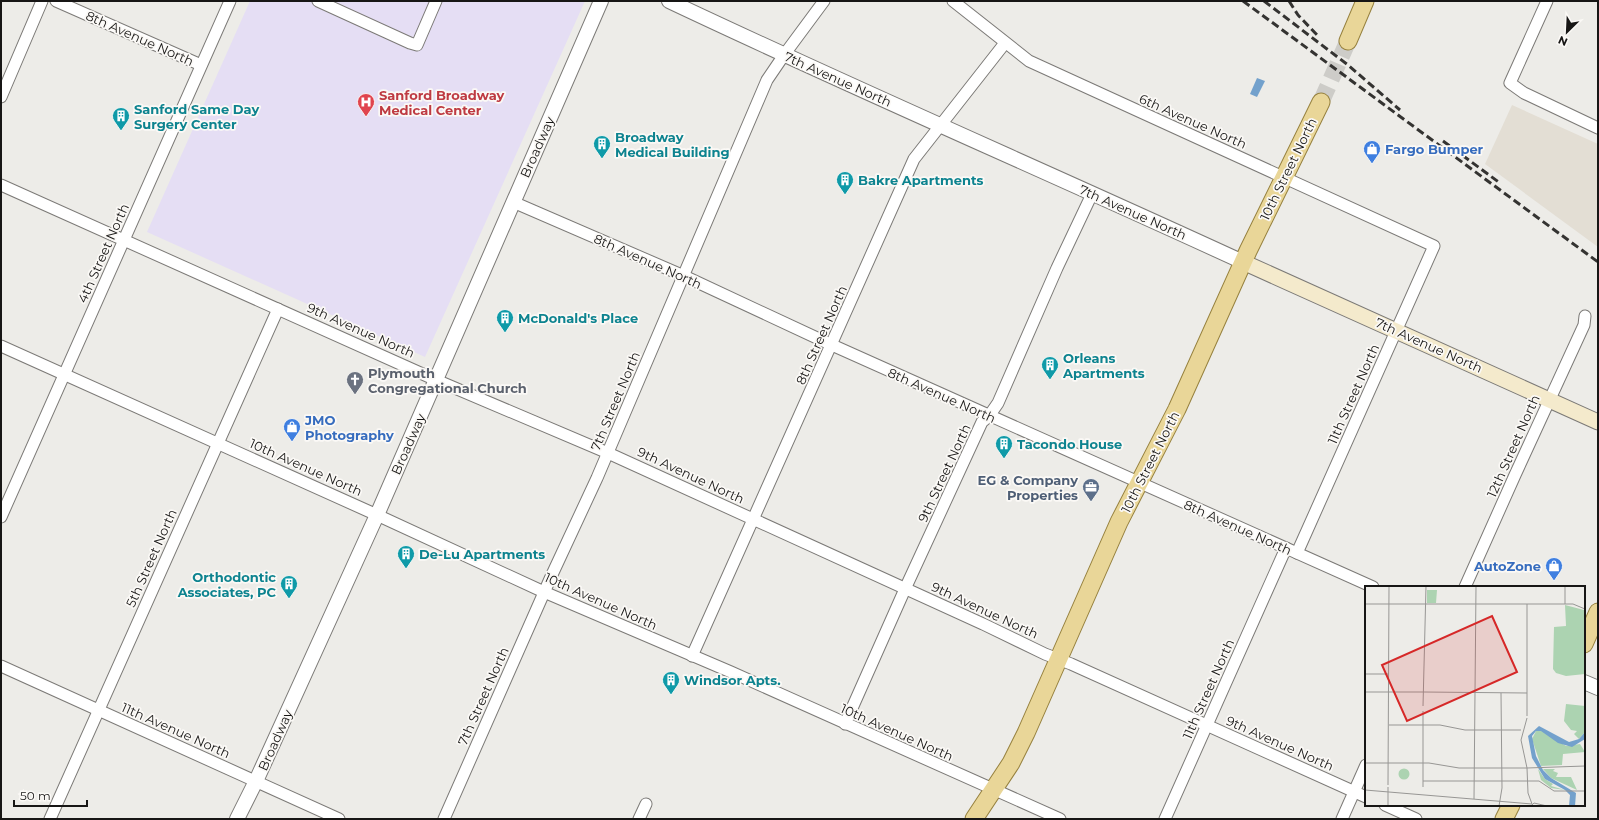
<svg xmlns="http://www.w3.org/2000/svg" width="1599" height="820" viewBox="0 0 1599 820" font-family="Montserrat,sans-serif">
<style>
.built{fill:#e3ded4}
.medical{fill:#e5def4}
.water{fill:#73a1cc}
.lines{fill:none;stroke-linecap:round;stroke-linejoin:round}
.primary-tunnel{stroke:#cdccc8;stroke-width:17;stroke-dasharray:17 8;stroke-linecap:butt}
.minor-casing{stroke:#7c7a77;stroke-width:13}
.tertiary-casing{stroke:#7c7a77;stroke-width:16}
.secondary-casing{stroke:#7c7a77;stroke-width:17}
.primary-casing{stroke:#96813e;stroke-width:19}
.minor{stroke:#fff;stroke-width:11}
.tertiary{stroke:#fff;stroke-width:14}
.secondary{stroke:#f4eacc;stroke-width:15}
.primary{stroke:#e9d698;stroke-width:17}
.rail{stroke:#343331;stroke-width:3;stroke-dasharray:8 4;stroke-linecap:butt}
.labels{text-anchor:middle;dominant-baseline:central;stroke-width:3.5;stroke-linejoin:round;paint-order:stroke}
.street-label{font-size:13px;fill:#171615;stroke:#fbf9f6}
.health-label{font-size:13px;font-weight:bold;fill:#be3a42;stroke:#fbf9f6;text-anchor:start}
.culture-label{font-size:13px;font-weight:bold;fill:#0d838f;stroke:#fbf9f6;text-anchor:start}
.shop-label{font-size:13px;font-weight:bold;fill:#366cbe;stroke:#fbf9f6;text-anchor:start}
.worship-label{font-size:13px;font-weight:bold;fill:#5b616d;stroke:#fbf9f6;text-anchor:start}
.service-label{font-size:13px;font-weight:bold;fill:#4e5e75;stroke:#fbf9f6;text-anchor:end}
.inset-road{fill:none;stroke:#979694;stroke-width:1}
.view{fill:#d62828;fill-opacity:0.15;stroke:#d62828;stroke-width:2}
.inset-edge{fill:none;stroke:#171615;stroke-width:2}
</style>
<rect width="100%" height="100%" fill="#edece8"/>
<path class="built" d="M1512 105 1598 144V247L1485 164Z"/>
<path class="medical" d="M250 1H585L425 357 147 232Z"/>
<path class="water" d="M1257 78 1265 81 1257 97 1250 94Z"/>
<g class="lines">
<path class="primary-tunnel" d="M1321 102 1348 41"/>
<defs>
<g id="minor">
<path d="M56 1 201 65"/>
<path d="M318 1 410 43 417 45 436 1"/>
<path d="M953 1 1029 61 1434 246 1297 553"/>
<path d="M1547 1 1510 83 1524 93 1598 128"/>
<path d="M1 97 42 1"/>
<path d="M1 185 436 380 608 453 983 624 1045 654 1071 664 1366 797"/>
<path d="M513 202 684 276 832 345 1373 587"/>
<path d="M1 346 377 515 544 592 731 672 1060 819"/>
<path d="M1 517 230 1"/>
<path d="M1465 587 1515 475 1584 325 1585 316"/>
<path d="M692 656 914 159 1005 43"/>
<path d="M1 666 339 819"/>
<path d="M845 724 905 589 982 422 989 416 998 403 1057 268 1092 194"/>
<path d="M1385 805 1416 819"/>
<path d="M50 819 278 309"/>
<path d="M444 819 550 579 597 478 767 80 784 55 824 1"/>
<path d="M639 819 646 804"/>
<path d="M1165 819 1286 548"/>
<path d="M1342 819 1366 765"/>
</g>
<g id="tertiary">
<path d="M669 1C859 91 1052 174 1243 262"/>
<path d="M1584 682 1598 688"/>
<path d="M237 819 256 781 377 515 601 1"/>
</g>
<path id="secondary" d="M1243 262 1598 422"/>
<g id="primary">
<path d="M1348 41 1365 1"/>
<path d="M1584 644 1598 612"/>
<path d="M974 819 1011 763 1026 733 1119 522 1177 409 1248 251 1321 102"/>
<path d="M1504 819 1511 805"/>
</g>
</defs>
<use href="#minor" class="minor-casing"/>
<use href="#tertiary" class="tertiary-casing"/>
<use href="#secondary" class="secondary-casing"/>
<use href="#primary" class="primary-casing"/>
<use href="#minor" class="minor"/>
<use href="#tertiary" class="tertiary"/>
<use href="#secondary" class="secondary"/>
<use href="#primary" class="primary"/>
<g class="rail">
<path d="M1243 1 1598 262"/>
<path d="M1264 1 1348 65 1400 110"/>
<path d="M1289 1 1298 15 1318 36"/>
<path d="M1443 141 1500 183"/>
</g>
</g>
<defs>
<symbol id="hospital-pin" viewBox="-11 -11 22 30"><path d="M0 17L-7.5 6A9.5 9.5 0 1 1 7.5 6Z" fill="#e0444e" stroke="#fbf9f6"/><path d="M-5-5h3v3.5h4V-5h3V5h-3V1.5h-4V5h-3Z" fill="#fff"/></symbol>
<symbol id="building-pin" viewBox="-11 -11 22 30"><path d="M0 17L-7.5 6A9.5 9.5 0 1 1 7.5 6Z" fill="#0f9aa8" stroke="#fbf9f6"/><path d="M-4-6H4V6H1V3H-1V6H-4ZM-2.5-4.3h1.7v1.8h-1.7ZM.8-4.3h1.7v1.8H.8ZM-2.5-1h1.7V.8h-1.7ZM.8-1h1.7V.8H.8Z" fill="#fff"/></symbol>
<symbol id="shop-pin" viewBox="-11 -11 22 30"><path d="M0 17L-7.5 6A9.5 9.5 0 1 1 7.5 6Z" fill="#3f7fe0" stroke="#fbf9f6"/><path d="M-5-2.5h2.3a2.7 3.5 0 0 1 5.4 0H5L5.5 6h-11ZM-1.5-2.5h3a1.5 2.3 0 0 0-3 0Z" fill="#fff"/></symbol>
<symbol id="church-pin" viewBox="-11 -11 22 30"><path d="M0 17L-7.5 6A9.5 9.5 0 1 1 7.5 6Z" fill="#6b7280" stroke="#fbf9f6"/><path d="M-1.2-6h2.4v3.5h3.3v2.4h-3.3V6h-2.4V-.1h-3.3v-2.4h3.3Z" fill="#fff"/></symbol>
<symbol id="office-pin" viewBox="-11 -11 22 30"><path d="M0 17L-7.5 6A9.5 9.5 0 1 1 7.5 6Z" fill="#5c6f8a" stroke="#fbf9f6"/><path d="M-6-3h4V-5.5h4V-3h4V5H-6ZM-1-4.5V-3h2v-1.5ZM-6 0V1H6V0Z" fill="#fff"/></symbol>
</defs>
<g fill-rule="evenodd">
<use href="#hospital-pin" x="356" y="92" width="20" height="27"/>
<use href="#building-pin" x="111" y="106" width="20" height="27"/>
<use href="#building-pin" x="592" y="134" width="20" height="27"/>
<use href="#shop-pin" x="1362" y="139" width="20" height="27"/>
<use href="#building-pin" x="835" y="170" width="20" height="27"/>
<use href="#building-pin" x="495" y="308" width="20" height="27"/>
<use href="#building-pin" x="1040" y="355" width="20" height="27"/>
<use href="#church-pin" x="345" y="370" width="20" height="27"/>
<use href="#shop-pin" x="282" y="417" width="20" height="27"/>
<use href="#building-pin" x="994" y="434" width="20" height="27"/>
<use href="#office-pin" x="1081" y="477" width="20" height="27"/>
<use href="#building-pin" x="396" y="544" width="20" height="27"/>
<use href="#shop-pin" x="1544" y="556" width="20" height="27"/>
<use href="#building-pin" x="279" y="574" width="20" height="27"/>
<use href="#building-pin" x="661" y="670" width="20" height="27"/>
</g>
<g class="labels">
<g class="street-label">
<text transform="translate(140 38) rotate(24)">8th Avenue North</text>
<text transform="translate(838 79) rotate(24)">7th Avenue North</text>
<text transform="translate(1193 121) rotate(24)">6th Avenue North</text>
<text transform="translate(537 147) rotate(-66)">Broadway</text>
<text transform="translate(1288 169) rotate(-64)">10th Street North</text>
<text transform="translate(1133 212) rotate(24)">7th Avenue North</text>
<text transform="translate(103 253) rotate(-66)">4th Street North</text>
<text transform="translate(648 261) rotate(24)">8th Avenue North</text>
<text transform="translate(361 330) rotate(24)">9th Avenue North</text>
<text transform="translate(821 335) rotate(-66)">8th Street North</text>
<text transform="translate(1429 345) rotate(24)">7th Avenue North</text>
<text transform="translate(1353 394) rotate(-66)">11th Street North</text>
<text transform="translate(942 395) rotate(24)">8th Avenue North</text>
<text transform="translate(615 401) rotate(-67)">7th Street North</text>
<text transform="translate(408 444) rotate(-66)">Broadway</text>
<text transform="translate(1513 446) rotate(-66)">12th Street North</text>
<text transform="translate(1150 462) rotate(-63)">10th Street North</text>
<text transform="translate(306 467) rotate(24)">10th Avenue North</text>
<text transform="translate(944 473) rotate(-65)">9th Street North</text>
<text transform="translate(691 475) rotate(25)">9th Avenue North</text>
<text transform="translate(1238 527) rotate(24)">8th Avenue North</text>
<text transform="translate(151 558) rotate(-66)">5th Street North</text>
<text transform="translate(601 601) rotate(24)">10th Avenue North</text>
<text transform="translate(985 610) rotate(25)">9th Avenue North</text>
<text transform="translate(1208 689) rotate(-66)">11th Street North</text>
<text transform="translate(483 696) rotate(-66)">7th Street North</text>
<text transform="translate(176 730) rotate(24)">11th Avenue North</text>
<text transform="translate(897 732) rotate(24)">10th Avenue North</text>
<text transform="translate(275 740) rotate(-66)">Broadway</text>
<text transform="translate(1280 743) rotate(24)">9th Avenue North</text>
</g>
<g class="health-label">
<text x="379" y="95">Sanford Broadway<tspan x="379" dy="15">Medical Center</tspan></text>
</g>
<g class="culture-label">
<text x="134" y="109">Sanford Same Day<tspan x="134" dy="15">Surgery Center</tspan></text>
<text x="615" y="137">Broadway<tspan x="615" dy="15">Medical Building</tspan></text>
<text x="858" y="180">Bakre Apartments</text>
<text x="518" y="318">McDonald's Place</text>
<text x="1063" y="358">Orleans<tspan x="1063" dy="15">Apartments</tspan></text>
<text x="1017" y="444">Tacondo House</text>
<text x="419" y="554">De-Lu Apartments</text>
<text x="276" y="577" text-anchor="end">Orthodontic<tspan x="276" dy="15">Associates, PC</tspan></text>
<text x="684" y="680">Windsor Apts.</text>
</g>
<g class="shop-label">
<text x="1385" y="149">Fargo Bumper</text>
<text x="305" y="420">JMO<tspan x="305" dy="15">Photography</tspan></text>
<text x="1541" y="566" text-anchor="end">AutoZone</text>
</g>
<g class="worship-label">
<text x="368" y="373">Plymouth<tspan x="368" dy="15">Congregational Church</tspan></text>
</g>
<g class="service-label">
<text x="1078" y="480">EG &amp; Company<tspan x="1078" dy="15">Properties</tspan></text>
</g>
</g>
<g transform="translate(1365 586)">
<rect width="220" height="220" fill="#edece8"/>
<path d="M62 4H72L71 17H62ZM200 19 219 24 220 88 201 90 191 87 188 83 189 41 201 40ZM201 118 220 120V146L214 153 209 148 212 145 206 144 199 135ZM171 145H178L201 160 215 158 220 166 198 168 197 179 176 180 167 153ZM33.5 188a5.5 5.5 0 1 1 11 0a5.5 5.5 0 1 1-11 0ZM173 183 180 193 188 198 186 200 200 204 186 202 176 194ZM178 183H190L188 185 193 187 191 191H206L212 204 186 192Z" fill="#acd3b1"/>
<path d="M174 140 204 156 214 153 220 146V153L207 161 193 157 176 145H171L167 150 171 170 178 184 186 192 211 207 210 220H204L205 209 200 204 180 193 167 172 163 150Z" fill="#73a1cc"/>
<path class="inset-road" d="M0 18H208L220 23M162 18V130M200 18V0M0 88H23M0 106H59M59 106 162 107M58 120 61 0M24 139H75L100 144H156M0 177H64L94 182H162L156 154 162 132M162 182 220 180M162 182 163 207 167 218M58 195H174L189 205H220M23 199 24 0M58 201V125M0 204 167 218M109 213 111 0M167 219 169 217 182 220M23 220V201M134 220 137 202 136 107"/>
<path class="view" d="M127 30 152 86 42 135 17 79Z"/>
<rect width="220" height="220" class="inset-edge"/>
</g>
<rect width="1599" height="820" fill="none" stroke="#171615" stroke-width="4"/>
<g transform="translate(1567 32) rotate(204)" stroke="#fbf9f6" stroke-width="3" paint-order="stroke">
<path d="M0-3L7 15L0 10L-7 15Z" fill="#171615"/>
<text y="-6" font-size="11" font-weight="bold" text-anchor="middle" fill="#171615">N</text>
</g>
<path d="M14 800v6h73v-6" fill="none" stroke="#171615" stroke-width="2"/>
<text x="20" y="800" font-size="12" fill="#171615" stroke="#fbf9f6" stroke-width="3" paint-order="stroke">50 m</text>
</svg>
